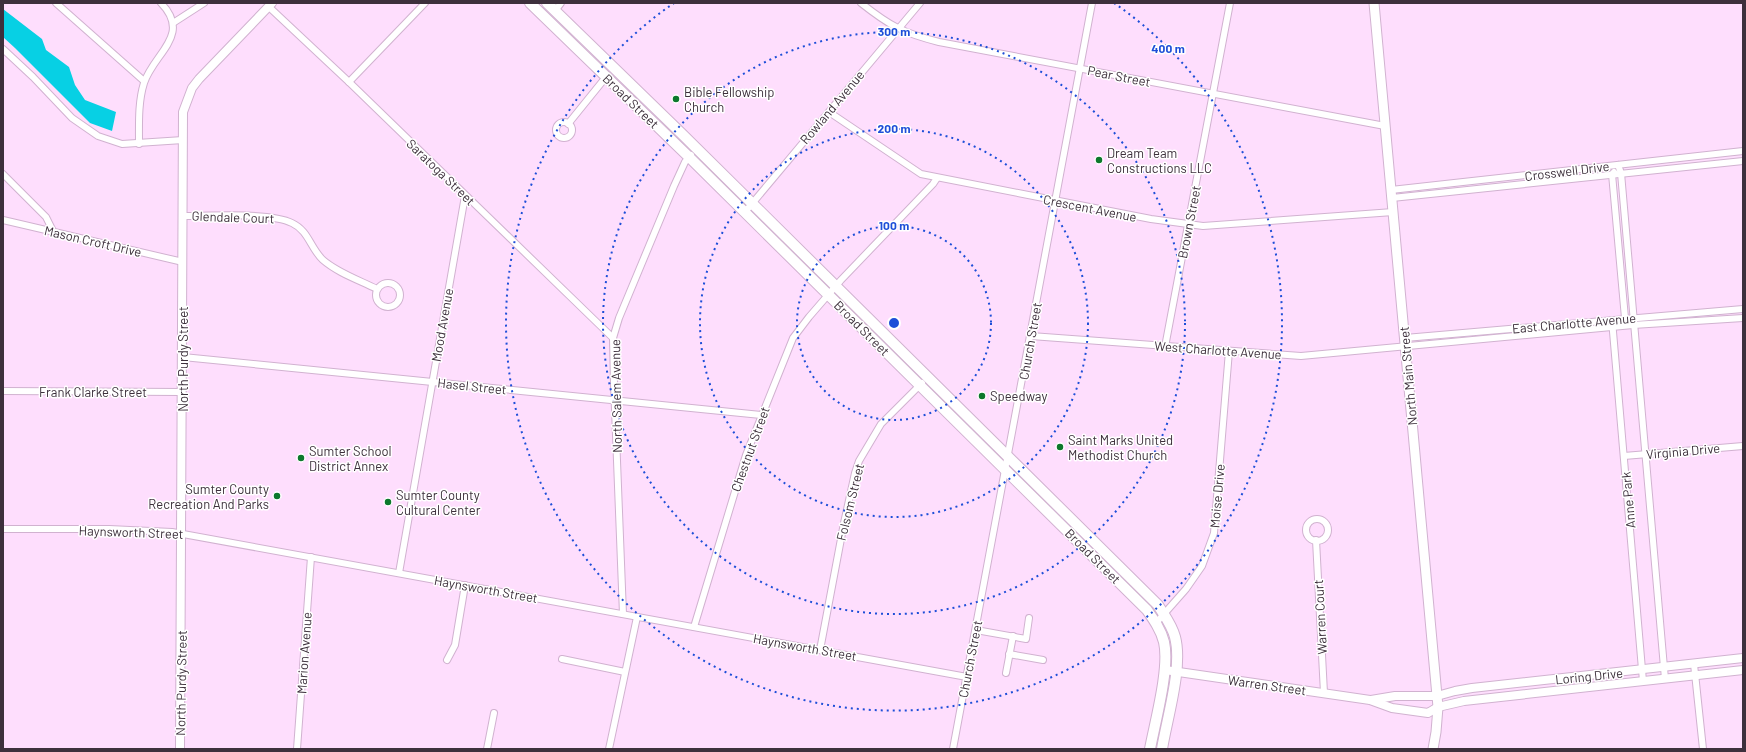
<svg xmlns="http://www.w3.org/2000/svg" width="1746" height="752" viewBox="0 0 1746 752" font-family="Barlow,sans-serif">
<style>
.water{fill:#07d0e4}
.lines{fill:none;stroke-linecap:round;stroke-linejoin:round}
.minor-casing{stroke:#d1b2d0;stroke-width:8}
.tertiary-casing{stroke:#d1b2d0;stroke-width:10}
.secondary-casing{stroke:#d1b2d0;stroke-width:11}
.primary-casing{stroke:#d1b2d0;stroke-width:12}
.minor{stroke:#fff;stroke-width:6}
.tertiary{stroke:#fff;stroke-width:8}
.secondary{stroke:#fff;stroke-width:9}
.primary{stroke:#fff;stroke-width:10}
.ring{fill:none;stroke:#1d4ed8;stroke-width:2;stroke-dasharray:2 4}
.poi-dot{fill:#0c782c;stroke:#fff;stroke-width:1.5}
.labels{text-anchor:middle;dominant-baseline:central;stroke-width:3;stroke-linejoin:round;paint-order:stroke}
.street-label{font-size:13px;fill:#3d303c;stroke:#fff}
.poi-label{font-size:13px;fill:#3d303c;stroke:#fff;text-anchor:start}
.centre{fill:#1d4ed8;stroke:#fff;stroke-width:2}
.ring-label{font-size:12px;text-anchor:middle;font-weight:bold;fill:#1d4ed8;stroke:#fff;stroke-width:3;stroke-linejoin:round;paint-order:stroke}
</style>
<rect width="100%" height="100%" fill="#fedefd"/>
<path class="water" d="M3 9 42 39 46 50 69 67 75 85 85 100 116 112 112 131 90 123 15 48 3 37Z"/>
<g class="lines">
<defs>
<g id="minor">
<path d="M56 3 144 81"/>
<path d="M861 3C890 26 903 33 939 42L1385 126"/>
<path d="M269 7 349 82 613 338"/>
<path d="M555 11 561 3"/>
<path d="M173 23 204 3"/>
<path d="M3 49 33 77 72 118 98 136 122 144 183 140"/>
<path d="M349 82 425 3"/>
<path d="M829 112 921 174 1151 219 1203 226 1393 212"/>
<circle cx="564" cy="130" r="8"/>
<path d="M568 124 606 77"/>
<path d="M139 144C139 124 138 102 144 83 154 53 192 35 161 3"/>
<path d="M1618 165 1621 173 1665 679"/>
<path d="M1614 172 1612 174 1625 318 1627 320"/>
<path d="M3 174 46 217 53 231"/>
<path d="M1391 190 1743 151"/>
<path d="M1392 198 1743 161"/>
<path d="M745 212 920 3"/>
<path d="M183 216C209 216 271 212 292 223 309 231 310 248 323 260 338 273 359 280 377 289"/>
<path d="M3 220 183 262"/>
<circle cx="388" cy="295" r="12"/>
<path d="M1612 320 1643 681"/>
<path d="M1031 336 1301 356 1633 325 1743 318"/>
<path d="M1405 338 1743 309"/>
<path d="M1165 347 1230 3"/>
<path d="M183 357 761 415"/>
<path d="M3 391 182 392"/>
<path d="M1624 456 1743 446"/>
<circle cx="1317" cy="530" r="11"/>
<path d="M3 529H109L172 532 967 677"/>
<path d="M1316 540 1324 693"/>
<path d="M399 573 465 196"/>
<path d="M623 614 614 384 613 338 619 318 674 186 685 162 691 155"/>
<path d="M1156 623 1186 589 1202 566 1214 533 1229 351"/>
<path d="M694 627 746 455 793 338 809 317 841 280 933 184 937 178"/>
<path d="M976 630 1026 639 1029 618"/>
<path d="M820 650 844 523 855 473 859 461 881 424 922 383"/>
<path d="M1009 654 1043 660"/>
<path d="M562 659 625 672"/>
<path d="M447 660 455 645 465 585"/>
<path d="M1694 664 1703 749"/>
<path d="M1006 673 1013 636"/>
<path d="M297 749 311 557"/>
<path d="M487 749 494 713"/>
<path d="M609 749 637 617"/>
<path d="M953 749 1092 3"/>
</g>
<g id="tertiary">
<path d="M1165 670 1370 700 1392 708 1428 713 1438 707 1464 701 1743 670"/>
<path d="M1371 700 1395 696H1437L1455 691 1472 688 1743 658"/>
<path d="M180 749 183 112 192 88 199 79 272 3"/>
</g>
<path id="secondary" d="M1374 3 1438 707 1436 732 1433 749"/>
<g id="primary">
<path d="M530 3 689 157 1147 610C1154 620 1161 630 1164 642 1170 668 1155 722 1150 749"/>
<path d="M547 3 681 133 1158 605C1164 615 1172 625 1175 637 1183 667 1167 718 1162 749"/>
</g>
</defs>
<use href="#minor" class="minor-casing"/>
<use href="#tertiary" class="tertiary-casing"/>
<use href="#secondary" class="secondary-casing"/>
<use href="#primary" class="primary-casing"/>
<use href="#minor" class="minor"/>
<use href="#tertiary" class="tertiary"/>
<use href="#secondary" class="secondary"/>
<use href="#primary" class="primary"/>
</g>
<g class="ring">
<circle cx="894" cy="323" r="97"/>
<circle cx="894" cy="323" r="194"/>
<circle cx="894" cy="323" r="291"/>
<path d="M1114 3A388 388 0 1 1 674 3"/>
</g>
<g class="poi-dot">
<circle cx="676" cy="99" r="4"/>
<circle cx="1099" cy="160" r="4"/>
<circle cx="982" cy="396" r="4"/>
<circle cx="1060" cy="447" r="4"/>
<circle cx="301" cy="458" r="4"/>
<circle cx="277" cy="496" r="4"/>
<circle cx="388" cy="502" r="4"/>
</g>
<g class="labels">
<g class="street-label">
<text transform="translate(1119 76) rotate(11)">Pear Street</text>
<text transform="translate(631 101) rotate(44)">Broad Street</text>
<text transform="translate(832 107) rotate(-50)">Rowland Avenue</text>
<text transform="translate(1567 171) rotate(-7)">Crosswell Drive</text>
<text transform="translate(441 172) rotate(44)">Saratoga Street</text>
<text transform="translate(1090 208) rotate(11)">Crescent Avenue</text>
<text transform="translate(233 217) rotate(2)">Glendale Court</text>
<text transform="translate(1189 222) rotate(-79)">Brown Street</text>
<text transform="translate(93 241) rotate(13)">Mason Croft Drive</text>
<text transform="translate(1574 323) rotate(-5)">East Charlotte Avenue</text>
<text transform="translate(442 325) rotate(-80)">Mood Avenue</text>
<text transform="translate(862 328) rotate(45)">Broad Street</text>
<text transform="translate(1030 341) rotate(-80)">Church Street</text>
<text transform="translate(1218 350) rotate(4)">West Charlotte Avenue</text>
<text transform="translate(183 359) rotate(-90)">North Purdy Street</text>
<text transform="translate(1408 376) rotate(-95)">North Main Street</text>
<text transform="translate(472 386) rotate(6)">Hasel Street</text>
<text x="93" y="392">Frank Clarke Street</text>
<text transform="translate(616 396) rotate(-91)">North Salem Avenue</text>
<text transform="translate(750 449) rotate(-70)">Chestnut Street</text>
<text transform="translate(1683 451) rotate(-5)">Virginia Drive</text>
<text transform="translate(1217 496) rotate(-85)">Moise Drive</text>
<text transform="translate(1628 500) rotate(-95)">Anne Park</text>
<text transform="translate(850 502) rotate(-76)">Folsom Street</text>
<text transform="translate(131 532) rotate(2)">Haynsworth Street</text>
<text transform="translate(1093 556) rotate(45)">Broad Street</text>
<text transform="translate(486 589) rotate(10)">Haynsworth Street</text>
<text transform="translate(1320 617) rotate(-93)">Warren Court</text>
<text transform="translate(805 647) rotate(10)">Haynsworth Street</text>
<text transform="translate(304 653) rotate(-86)">Marion Avenue</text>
<text transform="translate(970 659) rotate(-79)">Church Street</text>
<text transform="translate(1589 676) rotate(-6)">Loring Drive</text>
<text transform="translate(181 683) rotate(-89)">North Purdy Street</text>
<text transform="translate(1267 685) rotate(8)">Warren Street</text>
</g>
<g class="poi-label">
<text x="684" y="92">Bible Fellowship<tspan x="684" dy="15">Church</tspan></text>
<text x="1107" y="153">Dream Team<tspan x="1107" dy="15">Constructions LLC</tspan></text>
<text x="990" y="396">Speedway</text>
<text x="1068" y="440">Saint Marks United<tspan x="1068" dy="15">Methodist Church</tspan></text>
<text x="309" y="451">Sumter School<tspan x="309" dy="15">District Annex</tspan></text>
<text x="269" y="489" text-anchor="end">Sumter County<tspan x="269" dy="15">Recreation And Parks</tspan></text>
<text x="396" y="495">Sumter County<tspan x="396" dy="15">Cultural Center</tspan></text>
</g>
</g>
<circle cx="894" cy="323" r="6" class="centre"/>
<g class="ring-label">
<text x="894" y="36">300 m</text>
<text x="1168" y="53">400 m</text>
<text x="894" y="133">200 m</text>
<text x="894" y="230">100 m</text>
</g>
<rect width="1746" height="752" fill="none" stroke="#3d303c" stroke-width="8"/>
</svg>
